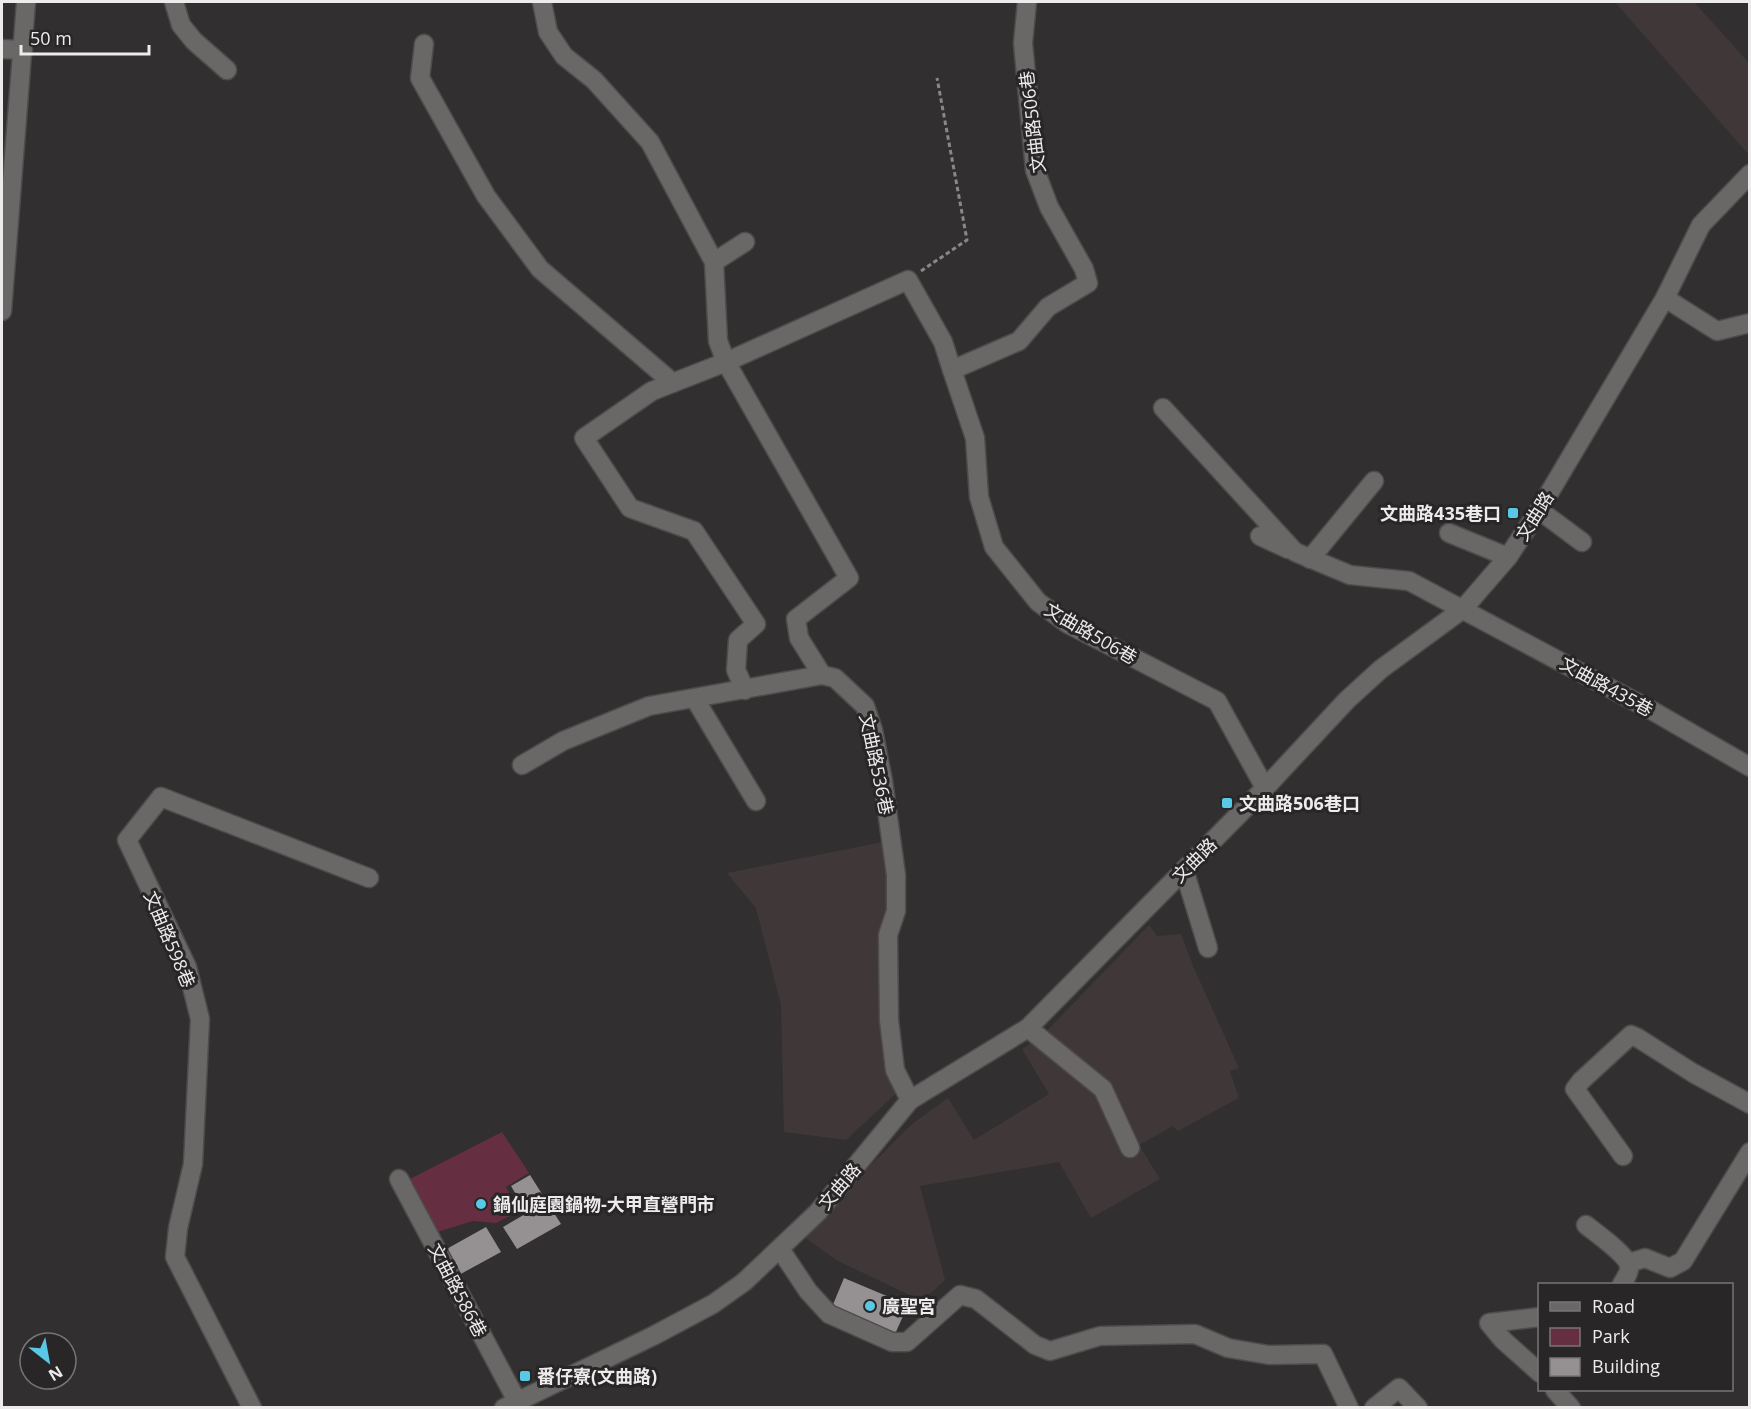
<svg xmlns="http://www.w3.org/2000/svg" width="1751" height="1409" viewBox="0 0 1751 1409" font-family="'Open Sans','Noto Sans TC',sans-serif">
<style>
.built{fill:#403739}
.green{fill:#662f41}
.building{fill:#959192}
.lines{fill:none;stroke-linecap:round;stroke-linejoin:round}
.minor-casing{stroke:#4d4b4b;stroke-width:21}
.path{stroke:#8a8788;stroke-width:3;stroke-dasharray:4.5 3;stroke-linecap:butt}
.minor{stroke:#6a6767;stroke-width:18}
.poi-dot{fill:#59c8e4;stroke:#282626;stroke-width:2}
.labels{text-anchor:middle;dominant-baseline:central;stroke-width:6;stroke-linejoin:round;paint-order:stroke}
.street-label{font-size:18px;fill:#edebeb;stroke:#282626}
.poi-label{font-size:18px;font-weight:bold;fill:#edebeb;stroke:#282626;text-anchor:start}
</style>
<rect width="100%" height="100%" fill="#322f30"/>
<g class="built">
<path d="M1615 2H1694L1749 63V155Z"/>
<path d="M888 841 887 927 902 1088 846 1140 784 1132 781 1005 756 908 727 873Z"/>
<path d="M1149 925 1157 936 1181 934 1193 966 1239 1068 1230 1071 1239 1098 1178 1131 1173 1126 1139 1145 1160 1179 1091 1218 1059 1162 920 1186 945 1280 922 1301 838 1261 801 1235 912 1124 948 1098 974 1140 1049 1094 1022 1049 1039 1039Z"/>
</g>
<path class="green" d="M502 1132 529 1173 506 1187 519 1211 496 1223 473 1221 434 1233 406 1181Z"/>
<g class="building">
<path d="M530 1175 561 1224 517 1249 503 1227 527 1213 511 1186Z"/>
<path d="M486 1227 501 1252 457 1276 443 1251Z"/>
<path d="M844 1278 908 1305 895 1334 832 1307Z"/>
</g>
<g class="lines">
<defs>
<g id="minor">
<path d="M174 2 181 25 194 41 227 70"/>
<path d="M542 2 548 32 564 56 594 80 650 142 714 262"/>
<path d="M1027 2 1023 43 1035 170 1049 207 1084 269 1088 283 1048 307 1019 341 952 370 975 438 979 497 994 547 1038 602 1068 624 1217 701 1265 788"/>
<path d="M424 44 420 78 486 196 540 269 673 383"/>
<path d="M2 49 23 50"/>
<path d="M745 242 714 262 718 341 726 362 849 578 796 619 799 638 822 675 835 678 865 706 873 730 883 781 896 875V911L888 935 889 1020 895 1070 910 1100"/>
<path d="M1665 298 1717 331 1750 323"/>
<path d="M2 311 26 2"/>
<path d="M1163 408 1295 552 1350 575 1409 581 1651 710 1750 767"/>
<path d="M1539 510 1582 542"/>
<path d="M1449 533 1508 557"/>
<path d="M1260 536 1288 549"/>
<path d="M1310 559 1374 481"/>
<path d="M745 690 736 670 738 640 756 624 694 531 630 508 584 438 652 391 726 362 908 280 943 342 952 370"/>
<path d="M695 699 756 801"/>
<path d="M522 765 563 741 649 706 822 675"/>
<path d="M1184 870 1208 948"/>
<path d="M1028 1028 1103 1089 1130 1148"/>
<path d="M1623 1156 1575 1089 1581 1081 1631 1035 1638 1038 1693 1073 1750 1104"/>
<path d="M399 1179 517 1401"/>
<path d="M1586 1225C1596 1233 1627 1255 1629 1266 1630 1272 1625 1279 1622 1284"/>
<path d="M780 1249 808 1291 829 1314 892 1342H907L960 1295 976 1299 1035 1345 1050 1351 1100 1336 1195 1334 1228 1348 1269 1355 1323 1354 1349 1408"/>
<path d="M1629 1263 1645 1258 1670 1268 1683 1261 1750 1152"/>
<path d="M1540 1317 1489 1323 1503 1340 1540 1373"/>
<path d="M1555 1390 1571 1408"/>
<path d="M252 1408 175 1257 178 1228 193 1164 200 1019 187 967 127 840 161 797 369 878"/>
<path d="M504 1408 653 1336 713 1304 744 1282 818 1212 910 1100 1028 1028 1265 788 1347 700 1381 669 1463 609 1508 557 1539 510 1665 298 1701 225 1750 174"/>
<path d="M1374 1408 1399 1388 1418 1408"/>
</g>
</defs>
<use href="#minor" class="minor-casing"/>
<path class="path" d="M921 271 967 240 937 78"/>
<use href="#minor" class="minor"/>
</g>
<g class="poi-dot">
<rect x="1507" y="507" width="12" height="12" rx="3"/>
<rect x="1221" y="797" width="12" height="12" rx="3"/>
<circle cx="481" cy="1204" r="6"/>
<circle cx="870" cy="1306" r="6"/>
<rect x="519" y="1370" width="12" height="12" rx="3"/>
</g>
<g class="labels">
<g class="street-label">
<text transform="translate(1032 122) rotate(-97)">文曲路506巷</text>
<text transform="translate(1534 516) rotate(-58)">文曲路</text>
<text transform="translate(1091 633) rotate(30)">文曲路506巷</text>
<text transform="translate(1607 686) rotate(29)">文曲路435巷</text>
<text transform="translate(877 764) rotate(78)">文曲路536巷</text>
<text transform="translate(1194 860) rotate(-45)">文曲路</text>
<text transform="translate(170 939) rotate(67)">文曲路598巷</text>
<text transform="translate(839 1186) rotate(-50)">文曲路</text>
<text transform="translate(458 1290) rotate(62)">文曲路586巷</text>
</g>
<g class="poi-label">
<text x="1501" y="513" text-anchor="end">文曲路435巷口</text>
<text x="1239" y="803">文曲路506巷口</text>
<text x="493" y="1204">鍋仙庭園鍋物-大甲直營門市</text>
<text x="882" y="1306">廣聖宮</text>
<text x="537" y="1376">番仔寮(文曲路)</text>
</g>
</g>
<rect width="1751" height="1409" fill="none" stroke="#edebeb" stroke-width="6"/>
<rect x="1538" y="1283" width="195" height="108" fill="#282626" stroke="#777575" stroke-width="1.5"/>
<rect x="1550" y="1302" width="30" height="9" fill="#6a6767" stroke="#777575" stroke-width="1.5"/>
<text x="1592" y="1313" font-size="18" fill="#edebeb">Road</text>
<rect x="1550" y="1328" width="30" height="18" fill="#662f41" stroke="#777575" stroke-width="1.5"/>
<text x="1592" y="1343" font-size="18" fill="#edebeb">Park</text>
<rect x="1550" y="1358" width="30" height="18" fill="#959192" stroke="#777575" stroke-width="1.5"/>
<text x="1592" y="1373" font-size="18" fill="#edebeb">Building</text>
<g transform="translate(48 1361) rotate(149)"><circle r="28" fill="#282626" stroke="#777575" stroke-width="1.5"/>
<path d="M0-4.5L10 22L0 15L-10 22Z" fill="#59c8e4"/>
<text y="-9" font-size="16" font-weight="bold" text-anchor="middle" fill="#edebeb">N</text>
</g>
<path d="M21 45v9h128v-9" fill="none" stroke="#edebeb" stroke-width="3"/>
<text x="30" y="45" font-size="18" fill="#edebeb" stroke="#282626" stroke-width="4.5" paint-order="stroke">50 m</text>
</svg>
